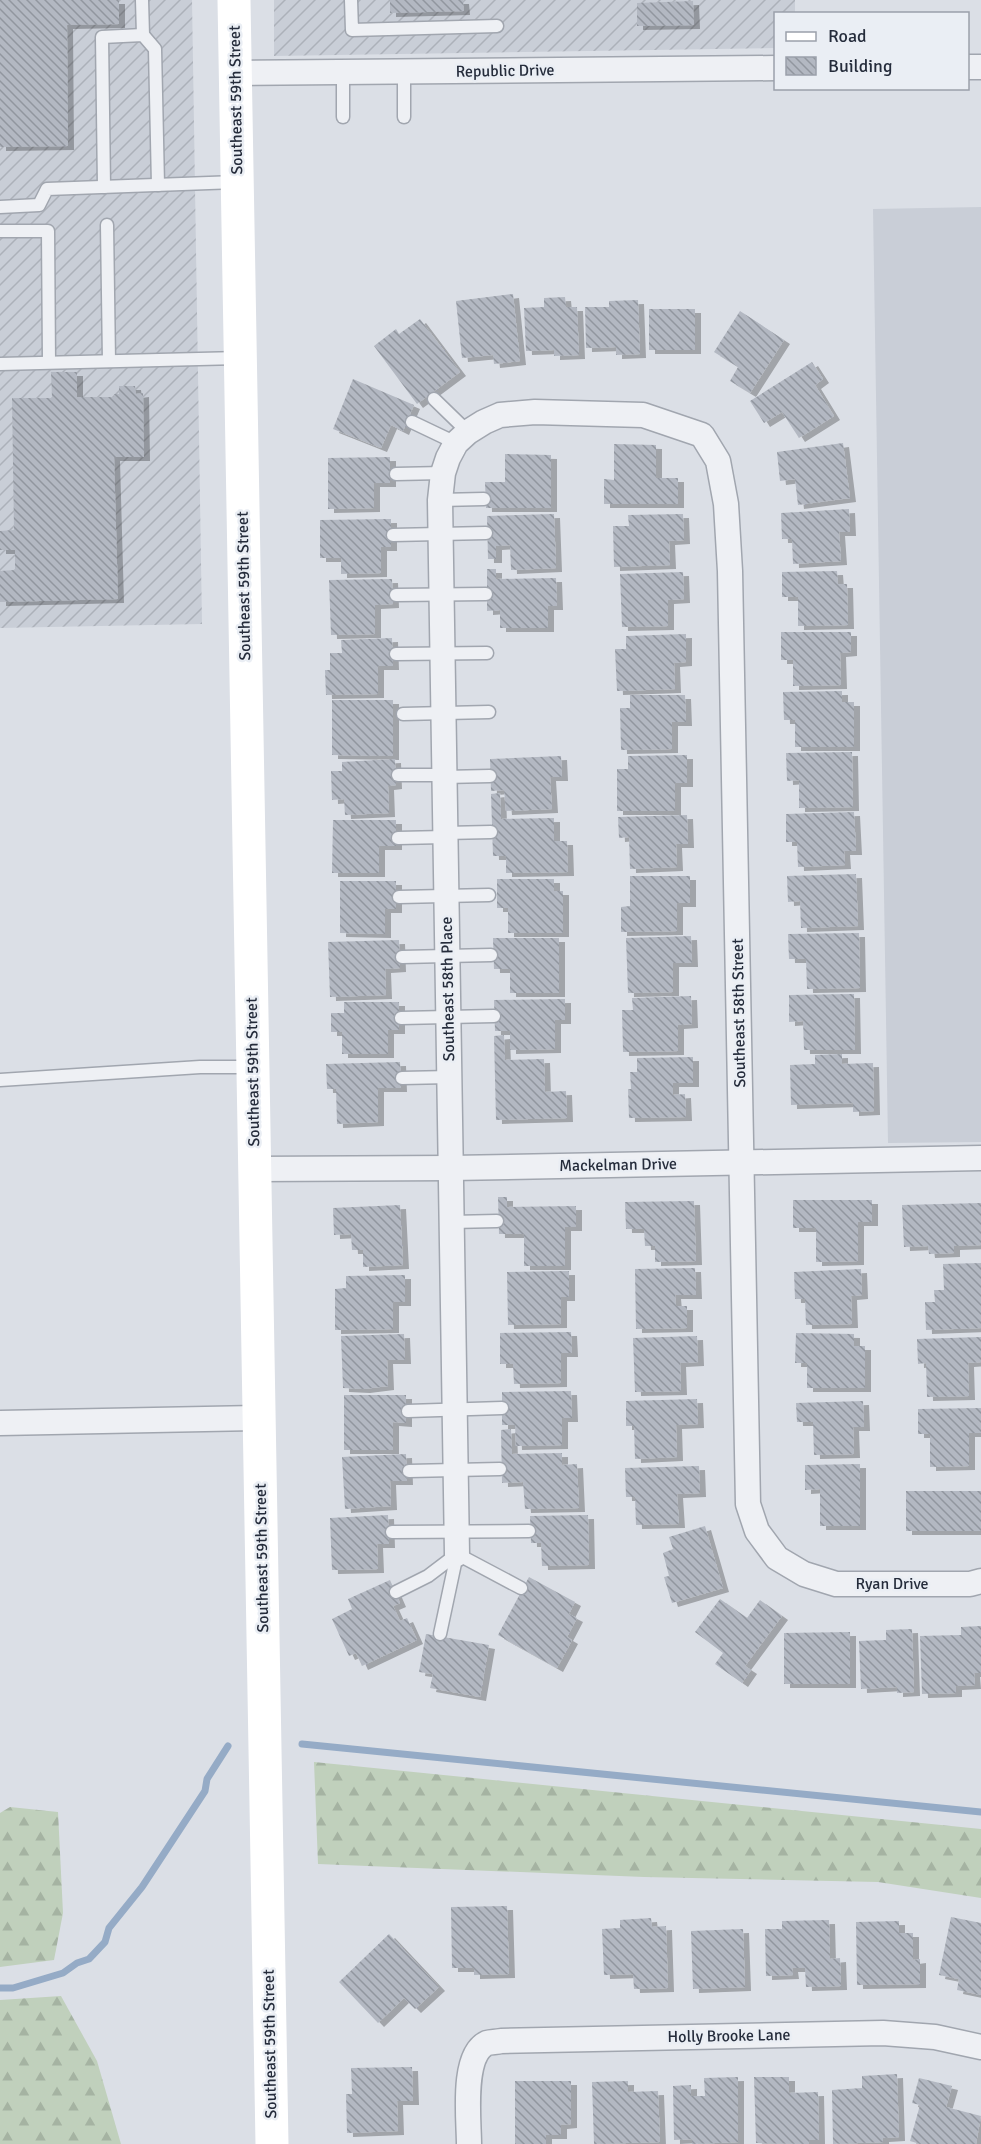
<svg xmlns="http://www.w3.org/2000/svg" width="981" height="2144" viewBox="0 0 981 2144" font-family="Signika,sans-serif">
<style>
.built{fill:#c9ced7}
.industrial{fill:url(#industrial-furrows)}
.forest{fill:url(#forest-firs)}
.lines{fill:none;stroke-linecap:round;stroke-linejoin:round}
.stream{stroke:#95abc6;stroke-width:7}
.building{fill:url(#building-back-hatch);filter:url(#shadow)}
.service-casing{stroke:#a1a6af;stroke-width:15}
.minor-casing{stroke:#a1a6af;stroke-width:27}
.service{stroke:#eef0f4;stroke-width:12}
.minor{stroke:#eef0f4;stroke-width:24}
.secondary{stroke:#fff;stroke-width:33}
.labels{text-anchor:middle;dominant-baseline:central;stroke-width:5;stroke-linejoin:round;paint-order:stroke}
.street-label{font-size:16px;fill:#252c3b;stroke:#eaeef4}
</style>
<defs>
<pattern id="industrial-furrows" width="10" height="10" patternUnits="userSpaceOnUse" patternTransform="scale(1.5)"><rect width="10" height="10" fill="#c9ced7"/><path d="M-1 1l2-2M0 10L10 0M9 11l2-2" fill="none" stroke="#acb1b9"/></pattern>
<pattern id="forest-firs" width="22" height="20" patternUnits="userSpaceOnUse" patternTransform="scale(1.5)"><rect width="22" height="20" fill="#c0d0bc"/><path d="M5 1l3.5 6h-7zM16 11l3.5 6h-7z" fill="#a5b3a2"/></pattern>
<pattern id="building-back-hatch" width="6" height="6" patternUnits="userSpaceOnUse" patternTransform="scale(1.5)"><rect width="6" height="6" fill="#b3b8c2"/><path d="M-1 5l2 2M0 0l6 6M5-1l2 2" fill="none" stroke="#91969f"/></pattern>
<filter id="shadow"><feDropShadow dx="6" dy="4" stdDeviation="0" flood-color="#0004"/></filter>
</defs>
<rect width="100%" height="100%" fill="#dbdfe6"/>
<path class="built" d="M981 207V1142L888 1143 873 209Z"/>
<g class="industrial">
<path d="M0 0H192L202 624 0 628Z"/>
<path d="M274 0H795V13L776 14 775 48 274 56Z"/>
</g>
<g class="forest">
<path d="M314 1762 981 1829V1898L878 1882 644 1877 318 1864Z"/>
<path d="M10 1807 58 1812 63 1913 54 1960 0 1967V1813Z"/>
<path d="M61 1996 97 2061 121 2144H0V2000Z"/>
</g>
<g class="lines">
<g class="stream">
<path d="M302 1744 981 1812"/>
<path d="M0 1988H13L63 1973 77 1963 89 1959 105 1942 109 1928 142 1887 205 1791 207 1779 228 1746"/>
</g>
</g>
<g class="building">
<path d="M0 0H119V24L67 25 68 146 0 147Z"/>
<path d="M390 0H463L464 11 390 13Z"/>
<path d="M693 1 694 25 637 26V3Z"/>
<path d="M513 294 520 361 494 364 493 355 462 358 456 301Z"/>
<path d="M565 297 566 307H577L579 355 554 356V350L526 351 524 308 544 307V298Z"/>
<path d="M638 300 640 354 616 355V347L586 348 585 307H609V301Z"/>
<rect x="649" y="309" width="46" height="41"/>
<path d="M740 311 784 340 750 393 730 381 738 367 714 352Z"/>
<path d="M420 319 460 372 417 404 374 346 396 329 399 334Z"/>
<path d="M812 362 823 379 815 385 834 416 799 438 782 412 764 423 750 401Z"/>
<path d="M51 372H77V397H114V394H119V386H135L136 394 143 393 144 457H114L118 599 0 602V571L15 570V550H0V531L14 530 12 398H52Z"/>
<path d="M353 379 414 405 403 431 391 425 381 448 333 429Z"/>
<path d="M843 443 850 498 798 505 795 479 780 481 777 452Z"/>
<path d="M614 444 656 445V478H678V504H604V479L614 480Z"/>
<path d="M505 454 551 455V508H486L485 482H505Z"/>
<path d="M390 457V483H374V508L328 509V458Z"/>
<path d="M849 509 850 532H839L841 561 793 564 792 539H782L781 513Z"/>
<path d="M554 514 556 568 511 570 510 545 496 546V559H488L487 516Z"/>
<path d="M683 514 684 540 669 541 670 565 614 567 613 526H629L628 515Z"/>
<path d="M391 519V547H381V573L341 574V558H320V520Z"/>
<path d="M487 569H496V579L556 578 557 606H548V628H500V610L487 611Z"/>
<path d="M837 571 838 584H847L848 625 798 626V597H782V572Z"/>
<path d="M683 572 684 599 668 600V626L622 627 620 574Z"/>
<path d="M392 579 393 604 375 605V634L331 635 329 580Z"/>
<path d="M781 632H851V652L840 653 841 685 793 686V660H781Z"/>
<path d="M686 634V662L674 663 675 689 617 691 615 649H626V636Z"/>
<path d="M392 638 393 666H378V694L326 695 325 670H330V653H342L341 640Z"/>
<path d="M842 691V702H854V747H795V720H784L783 692Z"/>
<path d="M630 695H685L686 722H672V749L621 750 620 708H630Z"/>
<path d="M332 700H393V756L332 755Z"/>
<path d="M852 752 853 807 799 808V780L787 781 786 753Z"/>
<path d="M687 755V783H675V811H617V769H628V756Z"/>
<path d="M561 756 562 777H550L552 809 506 811 504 790 491 791 490 759Z"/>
<path d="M395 759 396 785 388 786 389 813 345 815 344 799 332 800 331 771H342V762Z"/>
<path d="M500 793 501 819 554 818V841H567L568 872 506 873V856H493L491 794Z"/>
<path d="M854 812 856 851H844L845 865 798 867 797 842H786V814Z"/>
<path d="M687 815 688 844H676L677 867 630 869 629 837 619 838 618 817Z"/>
<path d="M333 820H396V846H379V873H332Z"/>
<path d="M856 874 858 926 801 928 800 901 788 902 787 876Z"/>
<path d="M630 876H690V903H677V931L621 932V907L630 906Z"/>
<path d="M497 879H554V891H563V933H508V908H497Z"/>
<path d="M340 881H396V909H385V934L340 933Z"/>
<path d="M859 933 860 988 807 989 806 959H789L788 934Z"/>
<path d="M691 936 692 963H673V992L628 993 626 938Z"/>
<path d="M493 938H559V993H510V969H494Z"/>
<path d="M399 940 400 968 385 969 386 995 330 997 328 942Z"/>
<path d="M854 994 855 1050H804L803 1021 789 1022V995Z"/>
<path d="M691 996 692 1024 678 1025V1051L623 1052 622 1010H633L632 998Z"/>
<path d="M565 999V1020H555V1049L510 1050V1031H495L494 1000Z"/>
<path d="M344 1002H399V1030H388V1054H342V1032H331V1013H344Z"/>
<path d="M504 1035 505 1060 544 1059 545 1092 566 1091 567 1118 496 1120 494 1036Z"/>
<path d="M842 1054V1064L873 1063 874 1111 853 1112V1103L791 1105 790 1065 815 1064V1055Z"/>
<path d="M693 1057V1083H673V1095L685 1094 686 1117 629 1118 628 1089H631L630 1072H637V1058Z"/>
<path d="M400 1062 401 1088H378V1122L337 1124 336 1089H327L326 1064Z"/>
<path d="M498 1197H507V1207L576 1206V1227H565V1266H524V1234H499Z"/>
<path d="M793 1200H872V1222H858V1261L816 1262V1228H793Z"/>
<path d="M694 1201 696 1261 655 1262V1246H645L644 1229H626L625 1202Z"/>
<path d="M981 1203V1245L954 1246V1253L929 1254 928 1246 904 1247 902 1205Z"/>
<path d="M400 1205 403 1265 363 1267V1250H352L351 1234 334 1235 333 1208Z"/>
<path d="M981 1263V1328L926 1330 925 1302H935L934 1290H944L943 1264Z"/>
<path d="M695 1268 696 1295H675L676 1306H687V1328L636 1329 635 1269Z"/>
<path d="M861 1269 862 1295 851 1296 852 1324 806 1325 805 1299H795L794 1272Z"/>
<path d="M569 1271V1297H561V1324L508 1325 507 1272Z"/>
<path d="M405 1275V1302H393V1329L335 1330V1289L346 1288V1276Z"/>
<path d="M571 1332 572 1353H561V1383L514 1384 513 1364H500V1333Z"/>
<path d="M796 1333 854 1334V1346H865V1388H807V1363H795Z"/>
<path d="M404 1334 405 1360H387L388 1386 364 1389 343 1388 341 1336Z"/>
<path d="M697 1336 698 1362 680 1363 681 1391 635 1392 633 1338Z"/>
<path d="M981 1337V1362L968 1363 969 1396 927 1397 926 1363 918 1364 917 1339Z"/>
<path d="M571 1391 572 1418H562V1445L516 1446 515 1425H502V1392Z"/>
<path d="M344 1395H406V1423L393 1422V1450H344Z"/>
<path d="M697 1399 698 1424 676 1425 677 1457 635 1459 634 1426H626V1401Z"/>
<path d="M863 1401 864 1427H853L854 1454 814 1455 813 1422H797L796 1403Z"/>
<path d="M981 1408V1433H969V1466L930 1467V1434H918V1409Z"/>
<path d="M511 1429 512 1454 562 1453V1465L577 1464 579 1508 525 1509 523 1482 502 1483 501 1430Z"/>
<path d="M406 1454 407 1481H390L391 1506 345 1509 342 1457Z"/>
<path d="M860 1464V1526H820V1489L805 1490V1465Z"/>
<path d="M699 1466 700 1493 677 1494 679 1524 636 1525 635 1497H626L625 1468Z"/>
<rect x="906" y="1491" width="75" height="40"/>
<path d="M388 1515 389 1544H377L378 1569 332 1570 330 1518Z"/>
<path d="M588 1515 589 1565 542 1566 541 1543H531L530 1516Z"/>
<path d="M705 1526 723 1588 672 1603 664 1577 669 1576 663 1553 673 1549 669 1537Z"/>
<path d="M529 1577 575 1602 569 1614 577 1618 567 1637 572 1640 557 1668 498 1635Z"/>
<path d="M390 1580 400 1603 393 1606 400 1621 407 1618 417 1640 362 1666 356 1653 349 1656 332 1619 352 1609 348 1599Z"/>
<path d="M720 1599 747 1618 760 1600 782 1616 745 1666 751 1670 742 1683 715 1664 723 1653 695 1632Z"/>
<path d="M981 1626V1673H974L975 1685 956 1686V1693L922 1694 920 1636 961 1635V1627Z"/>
<path d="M912 1629 914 1692 897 1693V1687L861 1689 859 1641 886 1640V1630Z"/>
<path d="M850 1632V1684H784V1633Z"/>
<path d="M426 1634 489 1645 480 1697 430 1688 433 1674 419 1672Z"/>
<path d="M507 1906 509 1974 474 1975V1968H452L451 1907Z"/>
<path d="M951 1917 981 1923V1995L957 1990 959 1979 939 1975Z"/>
<path d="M651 1918 652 1927 666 1926 668 1988 634 1989 633 1974 604 1975 602 1929 620 1928V1920Z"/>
<path d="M829 1920 830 1959 840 1958 841 1986 806 1987 805 1968H792L793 1975 766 1976 765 1929H782V1921Z"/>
<path d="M899 1921V1933H913V1960L920 1959V1984L857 1985 856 1922Z"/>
<path d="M743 1929 745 1987 693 1989 691 1931Z"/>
<path d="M389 1934 439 1987 415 2009 404 1998 378 2023 339 1982Z"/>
<path d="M412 2067 413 2101H397L398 2131 347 2133 346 2094H352L351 2068Z"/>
<path d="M897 2074 899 2137 883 2138V2142L833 2144 832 2090 862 2088V2076Z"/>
<path d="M738 2077V2142L692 2144V2139L674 2140 673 2086 691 2085V2096H705L704 2078Z"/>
<path d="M754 2077H789V2093L818 2092 819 2140H809V2144L756 2143Z"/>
<path d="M919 2078 952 2086 946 2107 981 2116 976 2144H920L910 2141 920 2105 912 2103Z"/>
<path d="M515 2081H571V2124L561 2125V2135H546V2144H515Z"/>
<path d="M628 2081V2092L658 2091 660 2142 594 2144 592 2082Z"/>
</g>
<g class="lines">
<defs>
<g id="service">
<path d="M142 0 143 35"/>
<path d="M351 0 352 30 497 26"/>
<path d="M343 72V117"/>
<path d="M404 72V117"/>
<path d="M104 187 102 37 143 35 155 49 158 185"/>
<path d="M0 207 39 205 47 189 236 182"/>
<path d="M107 225 109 361"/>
<path d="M0 231H48L49 362"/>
<path d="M0 364 239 358"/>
<path d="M434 399 468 432"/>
<path d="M412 422 456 443"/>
<path d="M396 474 443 473"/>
<path d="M440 500 484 499"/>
<path d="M393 535 486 533"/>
<path d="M396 595 486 594"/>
<path d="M396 654 487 653"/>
<path d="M403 714 489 712"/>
<path d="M398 775H444"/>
<path d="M444 777 490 776"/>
<path d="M445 833 491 832"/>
<path d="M398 838 445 837"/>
<path d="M399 897 489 895"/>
<path d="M402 957 491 955"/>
<path d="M401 1018 494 1016"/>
<path d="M402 1078 450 1077"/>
<path d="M0 1080 200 1067H252"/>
<path d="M452 1222 497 1221"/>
<path d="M408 1411 502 1408"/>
<path d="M409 1471 500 1469"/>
<path d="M392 1532 529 1531"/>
<path d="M396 1592 428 1576 457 1554 521 1588"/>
<path d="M440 1634 457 1554"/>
</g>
<g id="minor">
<path d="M968 67H981"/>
<path d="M235 73 776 68"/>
<path d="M255 1169 451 1168 981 1158"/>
<path d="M0 1423 259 1418"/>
<path d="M457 1554 440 500 443 473 448 458 456 443 468 432 484 422 500 415 535 412 643 415 702 435 718 461 726 504 730 571 748 1504 757 1531 777 1558 804 1574 836 1584H970L981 1581"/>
<path d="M469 2144C469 2120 461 2055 487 2043 491 2042 497 2042 501 2041L883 2033 935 2037 981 2047"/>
</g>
</defs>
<use href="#service" class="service-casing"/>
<use href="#minor" class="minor-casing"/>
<use href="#service" class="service"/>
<use href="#minor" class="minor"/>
<path class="secondary" d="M234 0 272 2144"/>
</g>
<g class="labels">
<g class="street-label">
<text transform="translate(505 71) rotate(-1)">Republic Drive</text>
<text transform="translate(236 100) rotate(-91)">Southeast 59th Street</text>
<text transform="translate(244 586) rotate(-91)">Southeast 59th Street</text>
<text transform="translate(448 989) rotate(-91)">Southeast 58th Place</text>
<text transform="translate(739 1013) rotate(-91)">Southeast 58th Street</text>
<text transform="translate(253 1072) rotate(-91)">Southeast 59th Street</text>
<text transform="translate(618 1165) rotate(-1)">Mackelman Drive</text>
<text transform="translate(262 1558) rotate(-91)">Southeast 59th Street</text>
<text x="892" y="1584">Ryan Drive</text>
<text transform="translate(729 2036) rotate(-1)">Holly Brooke Lane</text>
<text transform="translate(270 2044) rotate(-91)">Southeast 59th Street</text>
</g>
</g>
<rect x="774" y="12" width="195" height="78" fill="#eaeef4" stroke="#9ba0aa" stroke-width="1.5"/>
<rect x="786" y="32" width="30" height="9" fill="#ffffff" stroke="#9ba0aa" stroke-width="1.5"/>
<text x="828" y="42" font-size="18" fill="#252c3b">Road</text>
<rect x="786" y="57" width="30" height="18" fill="url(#building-back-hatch)" stroke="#9ba0aa" stroke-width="1.5"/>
<text x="828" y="72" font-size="18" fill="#252c3b">Building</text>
</svg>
